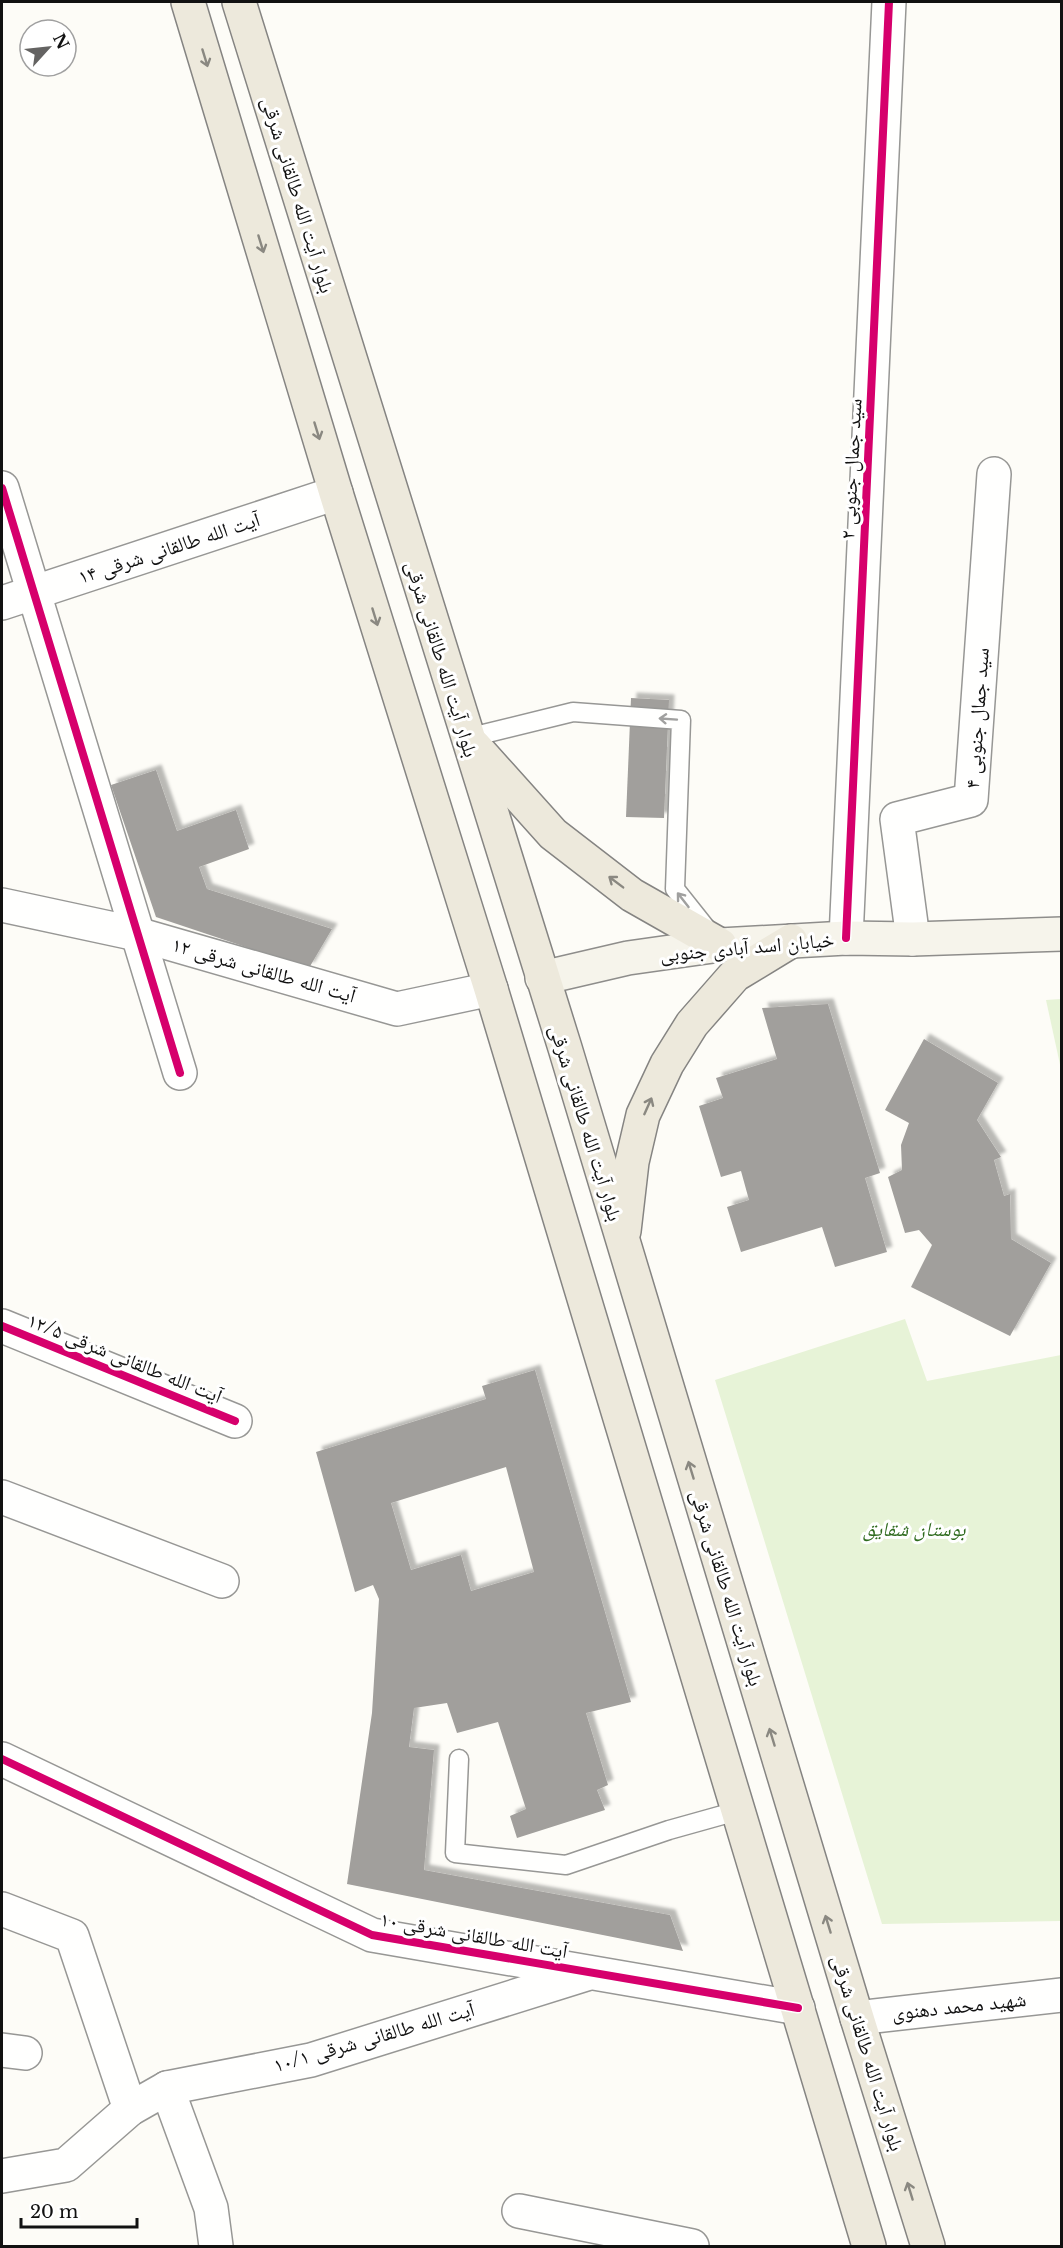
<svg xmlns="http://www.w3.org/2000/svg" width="1063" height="2248" viewBox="0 0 1063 2248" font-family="'Libre Baskerville','Noto Naskh Arabic',serif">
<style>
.green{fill:#e7f3d7}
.building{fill:#a19f9c;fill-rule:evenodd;filter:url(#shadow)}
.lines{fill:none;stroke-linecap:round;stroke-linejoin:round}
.lane-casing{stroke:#979795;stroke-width:21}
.street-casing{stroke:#979795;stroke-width:36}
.secondary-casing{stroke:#8e8d8b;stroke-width:36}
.primary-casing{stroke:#858482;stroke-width:36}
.lane{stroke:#fffffe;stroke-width:18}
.street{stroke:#fffffe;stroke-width:33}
.secondary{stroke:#f6f4eb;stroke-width:33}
.primary{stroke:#ede9dc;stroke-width:33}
.cycleway-casing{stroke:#fff;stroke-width:11}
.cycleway{stroke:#d6006c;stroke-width:8}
.oneway{stroke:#8a8881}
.oneway2{stroke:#a0a09f}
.labels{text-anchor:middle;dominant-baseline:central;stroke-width:6;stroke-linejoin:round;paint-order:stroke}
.street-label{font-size:20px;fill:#111;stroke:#fff}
.park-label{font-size:20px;font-style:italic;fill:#2f6b1f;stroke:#fff}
</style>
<defs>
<filter id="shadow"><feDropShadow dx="5.5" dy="-5.5" stdDeviation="1.5" flood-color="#0004"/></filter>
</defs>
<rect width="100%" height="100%" fill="#fdfcf7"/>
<g class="green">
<path d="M1061 999H1062L1061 1069 1046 1000Z"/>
<path d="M905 1319 927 1381 1061 1355V1921L882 1924 715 1380Z"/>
</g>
<g class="building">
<path d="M631 698 669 700 664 818 626 817Z"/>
<path d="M156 770 177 831 236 810 249 849 199 867 207 889 332 929 309 968 156 917 111 785Z"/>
<path d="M828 1004 880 1173 865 1178 887 1252 835 1267 822 1227 741 1252 727 1207 749 1200 741 1171 721 1177 699 1106 723 1098 716 1078 777 1059 762 1008Z"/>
<path d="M924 1039 998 1083 977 1120 1001 1157 994 1160 1004 1196 1010 1194 1011 1239 1051 1263 1010 1336 911 1287 932 1245 919 1230 905 1233 888 1177 902 1170 901 1145 909 1123 885 1110Z"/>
<path d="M535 1370 631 1702 586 1713 608 1785 597 1790 605 1810 517 1838 510 1816 526 1809 498 1722 457 1733 447 1703 414 1708 409 1747 434 1750 424 1870 670 1915 683 1951 347 1884 372 1713 379 1599 373 1585 355 1592 316 1452 486 1399 482 1386ZM506 1467 534 1572 471 1591 461 1555 411 1570 391 1503Z"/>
</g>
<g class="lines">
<defs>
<g id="lane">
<path d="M467 738 573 712 681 720 675 889 706 928"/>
<path d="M459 1759 455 1853 566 1865 669 1830 737 1811"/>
</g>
<g id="street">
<path d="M2 488 180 1073"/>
<path d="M2 603 336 493"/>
<path d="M2 905 137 934 397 1009 491 989"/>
<path d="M846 938 889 2"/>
<path d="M913 939 897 819 971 800 994 474"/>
<path d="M2 1326 235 1421"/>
<path d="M2 1497 222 1581"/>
<path d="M2 1759 372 1935 798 2008"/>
<path d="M2 1909 72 1936 130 2109"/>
<path d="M857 2018 1062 1995"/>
<path d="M2 2050 25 2053"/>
<path d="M167 2088 211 2208 216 2246"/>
<path d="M2 2176 66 2165 130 2109 167 2088 311 2060 586 1974"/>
<path d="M519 2211 692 2246"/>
</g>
<path id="secondary" d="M542 978 628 958 720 945 846 938 913 939 1062 934"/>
<g id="primary">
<path d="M188 2 336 493 491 989 869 2246"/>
<path d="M239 2 565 1048 857 2018 928 2246"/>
<path d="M474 746 553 834 632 895 720 945"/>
<path d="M624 1231 632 1162 643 1115 667 1064 692 1024 735 975 791 941"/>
</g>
</defs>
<use href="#lane" class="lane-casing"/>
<use href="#street" class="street-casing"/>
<use href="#secondary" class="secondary-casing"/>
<use href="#primary" class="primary-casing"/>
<use href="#lane" class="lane"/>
<use href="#street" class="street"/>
<use href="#secondary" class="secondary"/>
<use href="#primary" class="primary"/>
<defs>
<g id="cycleway">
<path d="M2 488 180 1073"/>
<path d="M846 938 889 2"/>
<path d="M2 1326 235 1421"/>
<path d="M2 1759 372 1935 798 2008"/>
</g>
</defs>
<use href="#cycleway" class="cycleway-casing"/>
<use href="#cycleway" class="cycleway"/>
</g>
<defs><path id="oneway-shaft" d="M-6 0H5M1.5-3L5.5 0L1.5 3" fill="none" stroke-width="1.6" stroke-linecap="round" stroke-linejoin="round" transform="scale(1.5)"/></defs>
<g class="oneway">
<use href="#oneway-shaft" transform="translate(205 58) rotate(73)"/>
<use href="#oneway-shaft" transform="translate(261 244) rotate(73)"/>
<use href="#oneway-shaft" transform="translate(317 431) rotate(73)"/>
<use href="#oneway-shaft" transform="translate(375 617) rotate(73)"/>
<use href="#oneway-shaft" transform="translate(616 882) rotate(-143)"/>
<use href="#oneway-shaft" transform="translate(648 1106) rotate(-66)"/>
<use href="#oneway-shaft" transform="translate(691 1470) rotate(-107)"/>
<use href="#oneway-shaft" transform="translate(772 1737) rotate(-107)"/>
<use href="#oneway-shaft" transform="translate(828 1924) rotate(-107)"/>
<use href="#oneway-shaft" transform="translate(910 2191) rotate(-107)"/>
</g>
<g class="oneway2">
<use href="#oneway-shaft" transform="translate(668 719) rotate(-176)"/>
<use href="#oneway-shaft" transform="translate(683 900) rotate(-128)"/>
</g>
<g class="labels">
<g class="street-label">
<text transform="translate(298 195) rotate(73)">بلوار آیت الله طالقانی شرقی</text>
<text transform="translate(851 469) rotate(-87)">سید جمال جنوبی ۲</text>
<text transform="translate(169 548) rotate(-18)">آیت الله طالقانی شرقی ۱۴</text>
<text transform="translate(442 659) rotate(73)">بلوار آیت الله طالقانی شرقی</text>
<text transform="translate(977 718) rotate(-86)">سید جمال جنوبی ۴</text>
<text transform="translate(747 947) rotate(-5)">خیابان اسد آبادی جنوبی</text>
<text transform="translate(264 970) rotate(16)">آیت الله طالقانی شرقی ۱۲</text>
<text transform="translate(586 1123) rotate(73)">بلوار آیت الله طالقانی شرقی</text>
<text transform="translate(125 1358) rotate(22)">آیت الله طالقانی شرقی ۱۲/۵</text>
<text transform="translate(727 1588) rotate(73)">بلوار آیت الله طالقانی شرقی</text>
<text transform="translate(474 1935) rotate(10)">آیت الله طالقانی شرقی ۱۰</text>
<text transform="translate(959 2006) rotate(-6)">شهید محمد دهنوی</text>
<text transform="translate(374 2037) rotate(-16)">آیت الله طالقانی شرقی ۱۰/۱</text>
<text transform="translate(868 2053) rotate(73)">بلوار آیت الله طالقانی شرقی</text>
</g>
<g class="park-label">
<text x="914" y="1529">بوستان شقایق</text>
</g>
</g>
<rect width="1063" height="2248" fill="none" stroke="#111111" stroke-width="6"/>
<g transform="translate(48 48) rotate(63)"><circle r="28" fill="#ffffff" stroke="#a0a0a0" stroke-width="1.5"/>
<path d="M0-4.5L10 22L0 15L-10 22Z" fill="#646362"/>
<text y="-9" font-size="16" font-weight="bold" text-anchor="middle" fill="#111111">N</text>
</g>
<path d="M21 2218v9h116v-9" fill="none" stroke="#111111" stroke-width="3"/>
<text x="30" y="2218" font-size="18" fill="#111111" stroke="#ffffff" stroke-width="4.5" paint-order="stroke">20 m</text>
</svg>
